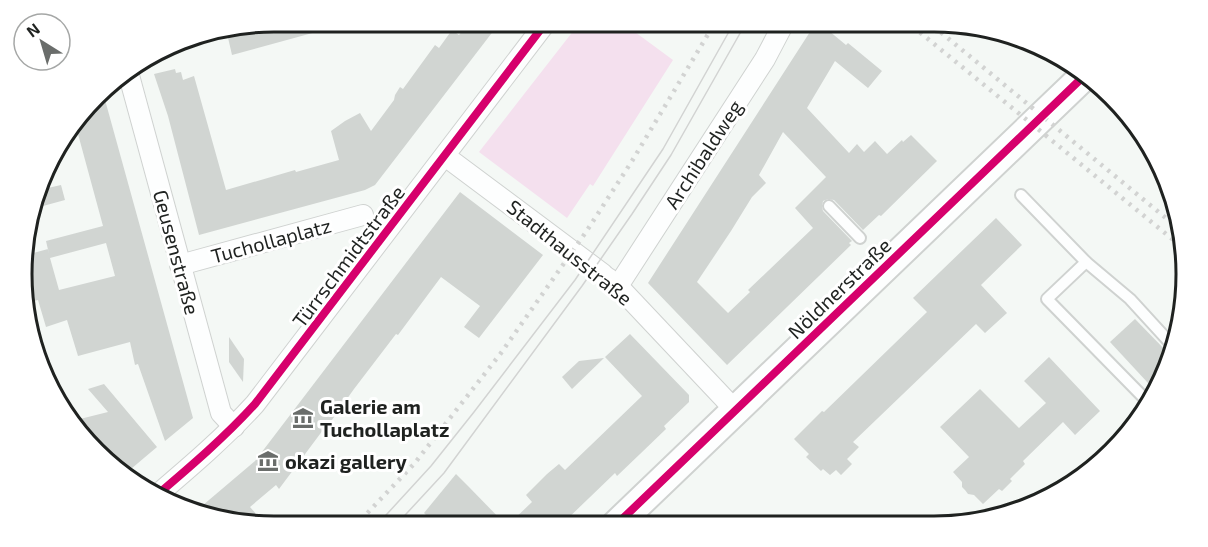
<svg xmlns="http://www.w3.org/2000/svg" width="1208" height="547" viewBox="0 0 1208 547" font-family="'Exo 2',sans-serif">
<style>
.green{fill:#f4e0ee}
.building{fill:#d1d5d2;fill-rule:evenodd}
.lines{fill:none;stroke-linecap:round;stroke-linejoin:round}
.lane-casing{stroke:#cfd2d0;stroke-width:14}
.street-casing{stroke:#cfd2d0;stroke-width:22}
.secondary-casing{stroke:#cfd2d0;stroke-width:32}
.lane{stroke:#fdfefe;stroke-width:10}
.street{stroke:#fdfefe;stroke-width:20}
.secondary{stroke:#fdfefe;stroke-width:28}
.tram{stroke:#d2d3d2;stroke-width:1.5}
.rail{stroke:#d2d3d2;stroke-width:4.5;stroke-dasharray:3 6;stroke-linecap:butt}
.cycleway-casing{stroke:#fff;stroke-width:11}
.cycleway{stroke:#d6006c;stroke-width:8}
.labels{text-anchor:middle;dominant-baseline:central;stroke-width:6;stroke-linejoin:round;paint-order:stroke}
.street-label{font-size:20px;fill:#1f2220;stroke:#fff}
.poi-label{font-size:20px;font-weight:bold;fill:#1f2220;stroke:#fff;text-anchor:start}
.rim{fill:none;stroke:#1f2220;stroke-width:3}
</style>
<rect width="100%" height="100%" fill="#f4f8f5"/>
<path class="green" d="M581 21H620L673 60 593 186 590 184 567 218 479 152Z"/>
<g class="building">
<path d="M273 21H338V26L232 55 226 29Z"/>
<path d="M470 21H501L375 185 365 190 199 235 168 116 154 74 175 69 176 73 181 72 183 80 194 76 226 190 295 170 296 172 339 160 331 131 345 121 360 113 371 131 394 100 395 95 400 87 403 89 435 45 439 48 452 30 459 35Z"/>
<path d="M817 21 846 45 848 43 882 71 868 88 835 61 807 108 849 153 857 144 864 152 875 141 887 154 902 140 903 142 911 135 937 161 881 216 879 215 863 230 834 200 828 199 823 201 822 207 823 211 852 241 849 243 851 245 727 365 648 283ZM783 132 826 177 795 208 813 228 748 290 750 292 728 313 697 282 731 231 752 197 766 183 759 175Z"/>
<path d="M102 89 193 418 165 441 138 364 135 365 130 342 78 356 67 320 46 327 38 300 26 303V255L48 249 49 254 46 241 103 226 75 123ZM106 243 115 276 59 290 50 258Z"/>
<path d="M61 185 65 200 32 209 39 190Z"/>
<path d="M460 192 543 255 479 338 464 327 480 306 441 277 398 335 396 334 354 389 324 431 323 430 279 489 276 485 250 507 265 524 196 511 255 461Z"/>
<path d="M996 218 1022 245 981 285 1007 313 985 333 976 324 853 442 859 447 847 459 852 464 841 475 836 470 830 475 823 469 821 471 806 457 809 454 794 439 822 411 824 412 927 312 913 298Z"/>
<path d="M1135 319 1171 356 1169 364 1148 383 1110 342Z"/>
<path d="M630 334 689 395V402L664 426 666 429 640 454 617 476 615 473 561 525H508L532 502 526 495 547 474 559 464 565 470 642 396 605 357Z"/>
<path d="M229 337 244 359 243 382 229 362Z"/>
<path d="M1049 357 1100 411 1075 435 1063 422 1023 461 1025 464 1010 479 1012 481 1002 491 999 489 983 504 974 495 968 494 965 490 962 487V482L953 472 969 457 940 427 980 389 1019 428 1046 403 1024 381Z"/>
<path d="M604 358 572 389 562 377 579 361Z"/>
<path d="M104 384 157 447 125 474 107 463 72 421 108 412 88 389Z"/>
<path d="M456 474 468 486 506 525H436L424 513Z"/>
</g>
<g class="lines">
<defs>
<g id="lane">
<path d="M1021 195 1086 262 1130 299 1173 346"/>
<path d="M829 206 860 238"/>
<path d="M1086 262 1047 299 1149 403"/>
</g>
<g id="street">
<path d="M128 72 221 413 234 427"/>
<path d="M445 156 603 274"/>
<path d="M180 265 363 215"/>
<path d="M608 278 618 286 735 410"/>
<path d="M618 286 765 59 785 21"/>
<path d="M157 495C191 466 225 437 255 404L547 21"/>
</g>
<path id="secondary" d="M616 525 1084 76"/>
</defs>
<use href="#lane" class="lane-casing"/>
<use href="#street" class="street-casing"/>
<use href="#secondary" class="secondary-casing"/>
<use href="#lane" class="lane"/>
<use href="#street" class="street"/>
<use href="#secondary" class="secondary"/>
<g class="tram">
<path d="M376 526 431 466 474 412 575 280 663 149 735 21"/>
<path d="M395 526 444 473 582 286 632 214 671 155 747 21"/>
</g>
<g class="rail">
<path d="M906 21 1182 247"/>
<path d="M927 21 1178 228"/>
<path d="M355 526 414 464 501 353 586 232 632 161 716 21"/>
</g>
<defs>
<g id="cycleway">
<path d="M157 495C191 466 225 437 255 404L547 21"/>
<path d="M616 525 1084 76"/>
</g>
</defs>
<use href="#cycleway" class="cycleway-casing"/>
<use href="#cycleway" class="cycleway"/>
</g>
<defs>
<symbol id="museum-bare" viewBox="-9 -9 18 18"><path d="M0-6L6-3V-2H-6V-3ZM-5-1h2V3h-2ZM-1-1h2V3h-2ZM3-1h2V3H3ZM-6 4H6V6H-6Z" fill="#6a6d6b" stroke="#fff" stroke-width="2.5" paint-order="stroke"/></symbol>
</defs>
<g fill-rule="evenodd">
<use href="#museum-bare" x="288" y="403" width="30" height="30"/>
<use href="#museum-bare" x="253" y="446" width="30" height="30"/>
</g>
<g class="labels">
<g class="street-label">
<text transform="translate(703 154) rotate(-57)">Archibaldweg</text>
<text transform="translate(271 240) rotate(-15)">Tuchollaplatz</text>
<text transform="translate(177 252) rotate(75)">Geusenstraße</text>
<text transform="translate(570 252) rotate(39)">Stadthausstraße</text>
<text transform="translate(348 256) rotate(-53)">Türrschmidtstraße</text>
<text transform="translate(839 288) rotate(-44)">Nöldnerstraße</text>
</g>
<g class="poi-label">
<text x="320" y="406">Galerie am<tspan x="320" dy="23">Tuchollaplatz</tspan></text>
<text x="285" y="461">okazi gallery</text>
</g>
</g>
<path d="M0 0H1208V547H0ZM274 32H934A242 242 0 0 1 1176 274V274A242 242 0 0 1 934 516H274A242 242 0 0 1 32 274V274A242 242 0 0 1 274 32Z" fill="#fff" fill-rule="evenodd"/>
<path class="rim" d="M274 32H934A242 242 0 0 1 1176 274V274A242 242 0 0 1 934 516H274A242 242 0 0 1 32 274V274A242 242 0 0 1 274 32Z"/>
<g transform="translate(42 42) rotate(323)"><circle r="28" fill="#ffffff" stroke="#a5a7a6" stroke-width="1.5"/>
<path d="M0-4.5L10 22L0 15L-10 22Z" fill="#6a6d6b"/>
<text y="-9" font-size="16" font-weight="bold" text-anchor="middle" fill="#1f2220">N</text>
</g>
</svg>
